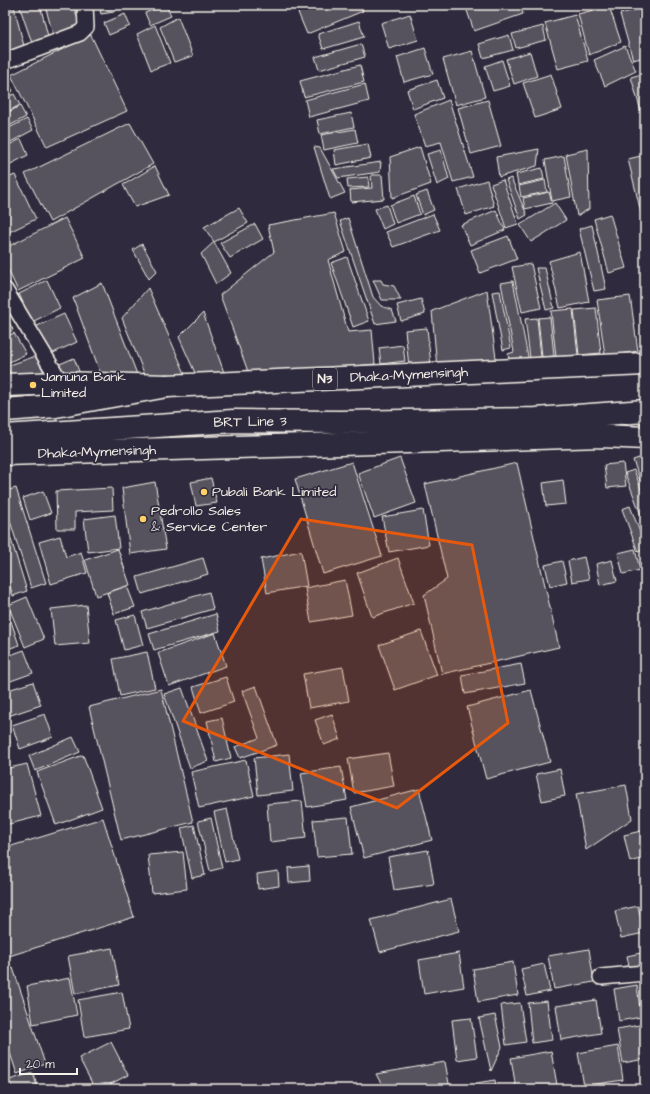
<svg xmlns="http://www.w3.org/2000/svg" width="650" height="1094" viewBox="0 0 650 1094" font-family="'Architects Daughter',sans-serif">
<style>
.building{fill:#56525f;stroke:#f4f1e8}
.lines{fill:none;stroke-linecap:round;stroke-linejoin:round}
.minor-casing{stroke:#f4f1e8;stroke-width:18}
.trunk-casing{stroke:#f4f1e8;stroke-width:25}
.motorway-casing{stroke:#f4f1e8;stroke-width:25}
.minor{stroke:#2f2a3d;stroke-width:15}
.trunk{stroke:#2f2a3d;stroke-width:22}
.motorway{stroke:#2f2a3d;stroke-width:22}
.marked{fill:#e8590c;fill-opacity:0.2;stroke:#e8590c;stroke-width:3;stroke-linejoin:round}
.poi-dot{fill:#ffd166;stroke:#2f2a3d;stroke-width:1.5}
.labels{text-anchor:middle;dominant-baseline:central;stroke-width:3.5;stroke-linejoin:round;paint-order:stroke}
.shield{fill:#2f2a3d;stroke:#b9b5b5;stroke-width:1}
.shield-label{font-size:13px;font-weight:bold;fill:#f4f1e8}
.street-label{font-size:14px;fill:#f4f1e8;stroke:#2f2a3d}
.poi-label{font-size:14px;fill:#f4f1e8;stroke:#2f2a3d;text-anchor:start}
</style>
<rect width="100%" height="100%" fill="#2f2a3d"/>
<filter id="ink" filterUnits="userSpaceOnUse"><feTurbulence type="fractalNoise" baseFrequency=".025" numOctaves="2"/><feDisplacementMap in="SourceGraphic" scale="8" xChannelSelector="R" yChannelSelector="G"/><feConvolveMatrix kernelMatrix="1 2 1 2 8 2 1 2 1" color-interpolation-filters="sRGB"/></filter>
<g filter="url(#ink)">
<g class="building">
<path d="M19 5H40L49 40 33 46Z"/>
<path d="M45 5H73L81 27 53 35Z"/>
<path d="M99 5H118L114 12 101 14Z"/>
<path d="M165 5H166L171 16 150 25 145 13Z"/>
<path d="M309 5H360L363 11 307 34 297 10Z"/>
<path d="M465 5H520L523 14 474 31Z"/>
<path d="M609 6 621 42 589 55 578 14Z"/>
<path d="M14 7 25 50 5 56V10Z"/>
<path d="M645 7V57L633 60 620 14Z"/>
<path d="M125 14 130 26 109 35 104 23Z"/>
<path d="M410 14 418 40 389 49 381 23Z"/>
<path d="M575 15 588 61 558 69 545 23Z"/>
<path d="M178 17 193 56 174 62 160 27Z"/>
<path d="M359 21 364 37 323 49 318 34Z"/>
<path d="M155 25 170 63 151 70 137 34Z"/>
<path d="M543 26 546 40 516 48 512 34Z"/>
<path d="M91 35 127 111 47 147 11 75Z"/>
<path d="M509 35 513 50 483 58 479 44Z"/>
<path d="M361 44 365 57 319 70 315 57Z"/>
<path d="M625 46 636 71 605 86 594 60Z"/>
<path d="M425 48 433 74 404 82 397 57Z"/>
<path d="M472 51 485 97 456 105 443 59Z"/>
<path d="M530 52 537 76 514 84 506 59Z"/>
<path d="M502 60 510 86 493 91 485 66Z"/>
<path d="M360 65 364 82 304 97 300 81Z"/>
<path d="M645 73V125L631 77Z"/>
<path d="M551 74 562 109 535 118 523 83Z"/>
<path d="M7 80 13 91 5 96V81Z"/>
<path d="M437 80 443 98 413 109 407 90Z"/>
<path d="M365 84 369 101 309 117 305 100Z"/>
<path d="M14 94 20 105 5 113V98Z"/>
<path d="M449 100 473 177 453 182 441 142 425 146 414 114Z"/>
<path d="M488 100 501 146 471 154 458 108Z"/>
<path d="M20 106 26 117 5 128V114Z"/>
<path d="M351 113 354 127 320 134 317 120Z"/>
<path d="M27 119 33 130 5 145V130Z"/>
<path d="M130 123 153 164 50 222 25 174Z"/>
<path d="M355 129 358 143 324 150 321 135Z"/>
<path d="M21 139 28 155 5 167V147Z"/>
<path d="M368 144 371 158 336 165 334 150Z"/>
<path d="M314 147 320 148 345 193 330 199Z"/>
<path d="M420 147 431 184 392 198 390 157Z"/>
<path d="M539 149 537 166 499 177 496 157Z"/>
<path d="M588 149 589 209 577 216 566 154Z"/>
<path d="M441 150 449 179 437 185 427 154Z"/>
<path d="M645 155V229L628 159Z"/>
<path d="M564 156 571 197 552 201 545 160Z"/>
<path d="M381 162 380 172 338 178 333 169Z"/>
<path d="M155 166 169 195 135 207 123 185Z"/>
<path d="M542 168 544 179 518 185 516 174Z"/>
<path d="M15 175 36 219 5 234V179Z"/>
<path d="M371 175H382L384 199 351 202 350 190 372 188Z"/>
<path d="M368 177 369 187 348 188 347 179Z"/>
<path d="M511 178 527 215 520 219 506 180Z"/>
<path d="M487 180 494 206 466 215 458 189Z"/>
<path d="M503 180 518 224 506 228 491 184Z"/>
<path d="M545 180 547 192 521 197 519 186Z"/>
<path d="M427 191 434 210 423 215 416 195Z"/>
<path d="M549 192 552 203 525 209 523 198Z"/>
<path d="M414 196 420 214 396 223 390 205Z"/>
<path d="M555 203 566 220 531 242 520 225Z"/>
<path d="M387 205 393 224 383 229 375 209Z"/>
<path d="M239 208 248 223 214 242 204 227Z"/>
<path d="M496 210 505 230 470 245 461 225Z"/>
<path d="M334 213 346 252 328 260 348 332 372 330 375 364 250 377 220 295 274 252 268 225Z"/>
<path d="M433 214 440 230 393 247 386 232Z"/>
<path d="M610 214 626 268 609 273 594 219Z"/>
<path d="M65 218 85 258 18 291 5 263V248Z"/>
<path d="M348 218 373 297 381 306 392 310 396 321 375 324 340 221Z"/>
<path d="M255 224 263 239 230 258 220 243Z"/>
<path d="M592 225 606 289 594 291 579 229Z"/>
<path d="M508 236 517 259 480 273 471 250Z"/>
<path d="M214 242 231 273 216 284 201 254Z"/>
<path d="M142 244 157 271 149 279 133 250Z"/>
<path d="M580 252 589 302 560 308 549 261Z"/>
<path d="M347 257 369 321 353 327 331 263Z"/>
<path d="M531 264 541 308 522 312 512 267Z"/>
<path d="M536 268H545L554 308 546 310Z"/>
<path d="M47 280 60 308 32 322 19 294Z"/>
<path d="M373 280H381L383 284 394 286 401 300H382Z"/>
<path d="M513 281 529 362 510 365 508 354 514 352 501 283Z"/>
<path d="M102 283 143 390 107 391 73 298Z"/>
<path d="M148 288 190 385 150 388 122 318Z"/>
<path d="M487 290 497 366 437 368 432 311Z"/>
<path d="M500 291 511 348 503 350 492 292Z"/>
<path d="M630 296 638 351 605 356 597 300Z"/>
<path d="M421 299 425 314 401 321 397 305Z"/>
<path d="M596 308 601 353 579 355 574 310Z"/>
<path d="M573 309 578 355 556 357 551 311Z"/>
<path d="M203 313 227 381 200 384 179 337Z"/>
<path d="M5 314 13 330 5 334Z"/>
<path d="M64 314 77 342 49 355 35 327Z"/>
<path d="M550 317 554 356 542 357 538 318Z"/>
<path d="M537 318 541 357 530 358 525 319Z"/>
<path d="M427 328 431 365 409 367 405 330Z"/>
<path d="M14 333 26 354 5 364V337Z"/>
<path d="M403 345 405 361 381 364 379 348Z"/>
<path d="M36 356 60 404 26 408 7 366Z"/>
<path d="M74 358 88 395 55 366Z"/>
<path d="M645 456V495L633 460Z"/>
<path d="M400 458 416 503 374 518 358 473Z"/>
<path d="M352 462 382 556 323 574 295 479Z"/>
<path d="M517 463 559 647 442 674 424 595 447 579 425 484Z"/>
<path d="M623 463 626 486 607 488 604 465Z"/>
<path d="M634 470 645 500V514L641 515 625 473Z"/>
<path d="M211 478 217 503 196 506 191 482Z"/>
<path d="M563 480 566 504 546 506 543 483Z"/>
<path d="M155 482 166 549 130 554 122 488Z"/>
<path d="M16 488 46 583 31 588 5 505V491Z"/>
<path d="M112 488 113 510 75 512V529H57L56 491Z"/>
<path d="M43 491 51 513 30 520 23 498Z"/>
<path d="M630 506 645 545V549L638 552 622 509Z"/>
<path d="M423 510 429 545 389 552 382 517Z"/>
<path d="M115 515 119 548 88 552 84 519Z"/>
<path d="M5 520 27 591 13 596 5 571Z"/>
<path d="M60 536 66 557 81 552 87 573 51 584 39 542Z"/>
<path d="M118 549 130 585 96 596 85 560Z"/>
<path d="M635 549 640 570 623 574 618 553Z"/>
<path d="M301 551 307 586 267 593 261 559Z"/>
<path d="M584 557 589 579 572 582 568 561Z"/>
<path d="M203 558 208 574 142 594 137 577Z"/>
<path d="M398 558 414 603 372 617 357 573Z"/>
<path d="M612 560 617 581 600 585 596 564Z"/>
<path d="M562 561 567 582 550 586 545 565Z"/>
<path d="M345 580 352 615 311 622 305 588Z"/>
<path d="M127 586 135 607 114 614 107 593Z"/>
<path d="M209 592 213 609 147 628 142 612Z"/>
<path d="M27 597 44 639 25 647 8 605Z"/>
<path d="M86 605 90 643 55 646 51 609Z"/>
<path d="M216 614 220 631 154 650 149 634Z"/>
<path d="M135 615 143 645 124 650 116 620Z"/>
<path d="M11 621 19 645 5 650V624Z"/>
<path d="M421 631 437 675 395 690 379 645Z"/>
<path d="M215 633 226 666 169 686 158 653Z"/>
<path d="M24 650 33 673 5 683V657Z"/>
<path d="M147 652 155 688 120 696 113 659Z"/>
<path d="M521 664 525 683 465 694 462 675Z"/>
<path d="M343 667 349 701 309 708 303 674Z"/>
<path d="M226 677 234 702 201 713 193 687Z"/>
<path d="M33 682 41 705 8 716 5 708V691Z"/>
<path d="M256 686 277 745 240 758 235 747 259 738 242 691Z"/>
<path d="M182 688 208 761 190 768 164 694Z"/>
<path d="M161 689 193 822 121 840 89 707Z"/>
<path d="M531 690 550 762 486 779 467 707Z"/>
<path d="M45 714 53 737 20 749 12 725Z"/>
<path d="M332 714 340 739 324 745 315 720Z"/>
<path d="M222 718 231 758 216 762 207 721Z"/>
<path d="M5 727 10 743 5 745Z"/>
<path d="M73 737 80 752 35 771 29 756Z"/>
<path d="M388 753 394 786 354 793 348 759Z"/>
<path d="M289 754 293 791 258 795 254 758Z"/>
<path d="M83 755 102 808 56 825 37 772Z"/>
<path d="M246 760 254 796 199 808 191 772Z"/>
<path d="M27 764 41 816 5 825V769Z"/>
<path d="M341 767 347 800 307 807 301 773Z"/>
<path d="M560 769 565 796 542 801 536 774Z"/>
<path d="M626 785 632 819 586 850 576 794Z"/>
<path d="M419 789 432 840 364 858 351 807Z"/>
<path d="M302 801 306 838 270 842 267 804Z"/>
<path d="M227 809 238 859 225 862 214 812Z"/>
<path d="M348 817 352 854 317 857 313 820Z"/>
<path d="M103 818 134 917 9 956 5 942V848Z"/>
<path d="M211 818 222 868 210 871 198 821Z"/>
<path d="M194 825 205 875 192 878 181 828Z"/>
<path d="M645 830V858L630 862 624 835Z"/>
<path d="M428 850 434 884 394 890 388 857Z"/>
<path d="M183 852 187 889 152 893 148 855Z"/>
<path d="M309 866 310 881 289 883 288 868Z"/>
<path d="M278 871 279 886 258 889 257 874Z"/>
<path d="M451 899 459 931 380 952 371 920Z"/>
<path d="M638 906 644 933 621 938 615 911Z"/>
<path d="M112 948 119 985 75 994 68 956Z"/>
<path d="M589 949 594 982 554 989 548 956Z"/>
<path d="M459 953 464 987 424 994 419 960Z"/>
<path d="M641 953 643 968 630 971 627 956Z"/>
<path d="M513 962 518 995 478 1002 473 969Z"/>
<path d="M544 964 550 991 527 996 521 969Z"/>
<path d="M13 968 45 1064 17 1074 5 1038V971Z"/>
<path d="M70 978 77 1015 33 1024 27 986Z"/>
<path d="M637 985 641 1017 619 1021 614 989Z"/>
<path d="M122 992 129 1029 84 1037 78 1000Z"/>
<path d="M596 1000 601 1033 561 1040 556 1006Z"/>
<path d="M547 1001 552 1040 532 1043 528 1003Z"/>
<path d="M520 1003 526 1042 506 1045 501 1005Z"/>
<path d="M495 1015 502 1047 491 1071 479 1018Z"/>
<path d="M471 1018 477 1057 457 1060 452 1020Z"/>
<path d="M645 1024V1059L623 1063 617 1029Z"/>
<path d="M111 1042 128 1075 101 1089H95L79 1058Z"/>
<path d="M618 1046 623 1080 584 1086 578 1053Z"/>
<path d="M551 1051 557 1085 531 1089H516L511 1058Z"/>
<path d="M445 1062 450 1089H384L376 1074Z"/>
<path d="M33 1073 38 1089H12L9 1080Z"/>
<path d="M495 1080 496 1089H477L476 1083Z"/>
</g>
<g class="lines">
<defs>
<g id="minor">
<path d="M5 61 80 33 86 27 85 5"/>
<path d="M5 290 61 383"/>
<path d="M601 977 645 973"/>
</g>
<g id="trunk">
<path d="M5 385 61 383 167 386 645 364"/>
<path d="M5 454 602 436 645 438"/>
</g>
<g id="motorway">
<path d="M5 410 56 406 167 386"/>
<path d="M554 424 602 436"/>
<path d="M5 436 233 421 340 422 536 419 645 411"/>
</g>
</defs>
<use href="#minor" class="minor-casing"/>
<use href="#trunk" class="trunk-casing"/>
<use href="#motorway" class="motorway-casing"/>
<use href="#minor" class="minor"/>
<use href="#trunk" class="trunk"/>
<use href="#motorway" class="motorway"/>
</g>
</g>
<path class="marked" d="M301 519 472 545 508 723 397 808 183 721Z"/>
<g class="poi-dot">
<circle cx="33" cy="385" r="4"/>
<circle cx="204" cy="492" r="4"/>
<circle cx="143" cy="519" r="4"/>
</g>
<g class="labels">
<rect class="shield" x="313" y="368" width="24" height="22" rx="3"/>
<g class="shield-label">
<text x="325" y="379">N3</text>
</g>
<g class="street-label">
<text transform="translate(409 375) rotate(-3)">Dhaka-Mymensingh</text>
<text transform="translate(250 422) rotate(-1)">BRT Line 3</text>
<text transform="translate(97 452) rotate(-2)">Dhaka-Mymensingh</text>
</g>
<g class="poi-label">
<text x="41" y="377">Jamuna Bank<tspan x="41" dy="16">Limited</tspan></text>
<text x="212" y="492">Pubali Bank Limited</text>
<text x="151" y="511">Pedrollo Sales<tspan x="151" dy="16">&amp; Service Center</tspan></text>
</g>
</g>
<rect width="650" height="1094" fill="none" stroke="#2f2a3d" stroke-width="20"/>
<rect x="10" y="10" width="630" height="1074" fill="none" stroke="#f4f1e8" stroke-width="1.5" filter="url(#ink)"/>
<path d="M20 1068v6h57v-6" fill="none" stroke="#f4f1e8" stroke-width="2"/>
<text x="26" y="1068" font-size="12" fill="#f4f1e8" stroke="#2f2a3d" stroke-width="3" paint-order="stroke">20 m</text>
</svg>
